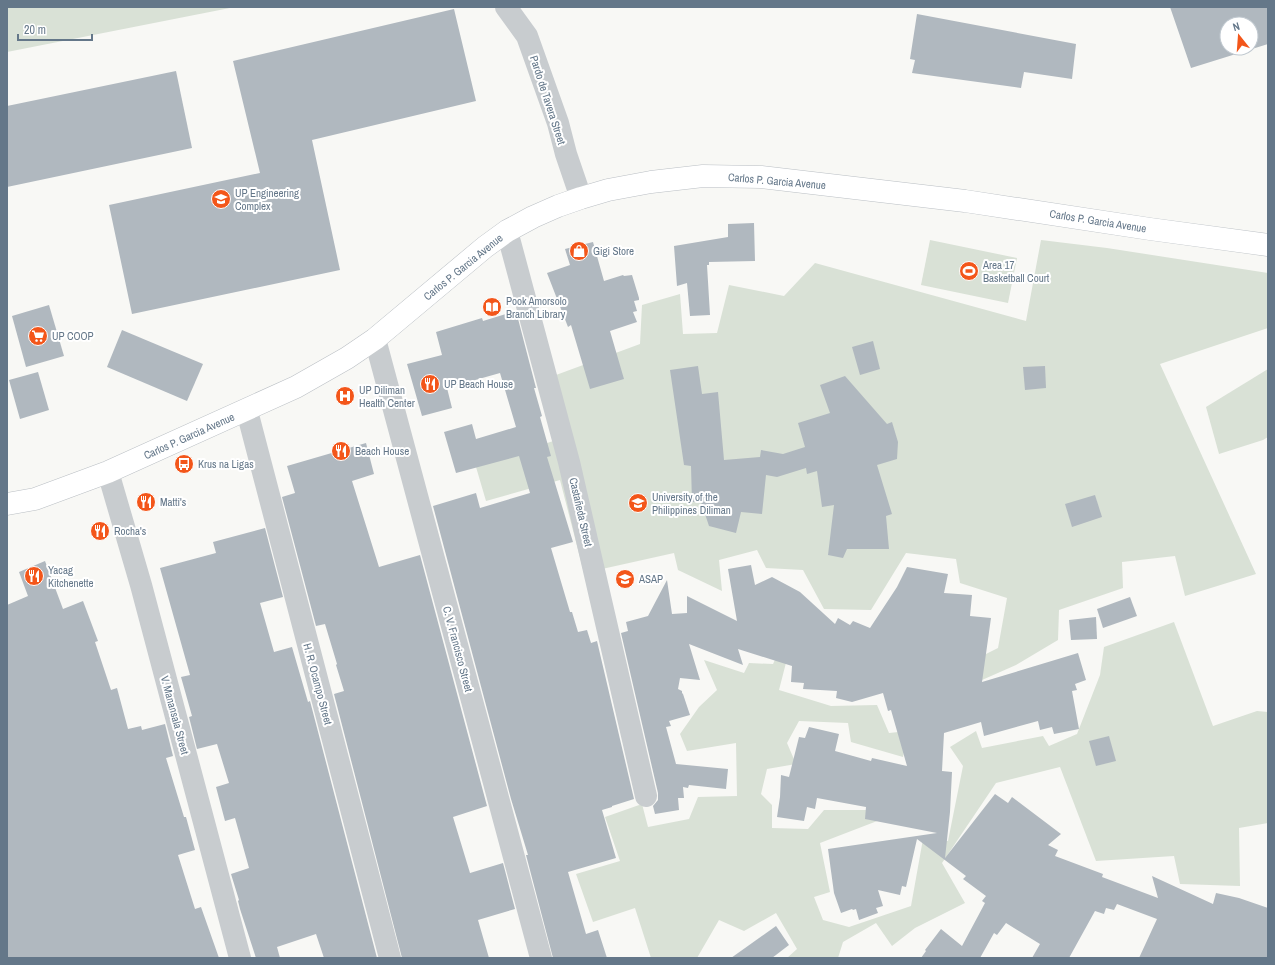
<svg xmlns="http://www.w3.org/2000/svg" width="1275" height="965" viewBox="0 0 1275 965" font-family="'Archivo Narrow',sans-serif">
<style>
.green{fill:#d9e1d6}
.building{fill:#b0b8bf;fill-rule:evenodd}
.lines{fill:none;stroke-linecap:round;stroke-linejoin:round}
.secondary-casing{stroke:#babfc4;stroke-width:23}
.minor{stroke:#c8cccf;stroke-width:22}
.secondary{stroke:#fff;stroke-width:22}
.labels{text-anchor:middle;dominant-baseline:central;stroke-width:4;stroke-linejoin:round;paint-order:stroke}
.street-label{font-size:11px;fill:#647789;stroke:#fff}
.poi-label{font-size:11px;fill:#647789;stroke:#fff;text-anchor:start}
</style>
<rect width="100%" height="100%" fill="#f8f8f5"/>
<g class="green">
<path d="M7 7H235L7 52Z"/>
<path d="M930 240 1017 258 1008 303 921 285Z"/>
<path d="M1041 240 1107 248 1268 273V328L1160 364 1256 574 1185 596 1175 556 1122 562 1123 588 1059 610 1058 640 1016 665 982 680 980 657 998 648 1007 598 960 583 956 559 906 553 871 610 824 609 803 570 766 568 757 550 719 560 722 591 678 570 674 553 584 573 560 480 486 501 476 467 571 435 556 375 640 344 642 305 680 294 683 334 717 333 729 285 784 296 815 263 1026 321Z"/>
<path d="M1268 369V437L1263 440 1219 454 1206 407Z"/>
<path d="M1174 622 1213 726 1257 711 1268 712V823L1239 828 1240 886 1180 884 1174 856 1096 861 1060 767 996 783 942 863 965 903 915 928 892 946 876 923 843 942 838 958H787L797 949 776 913 744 931 719 920 697 958H651L635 908 593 922 576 874 620 861 605 817 642 804 648 827 689 819 698 797 737 796 736 743 687 751 680 734 699 707 717 690 704 660 744 673 749 663 773 664 780 649 788 655 779 690 831 706 877 705 889 733 908 731 903 757 851 742 848 723 799 721 787 743 796 764 767 769 761 794 772 805V828L808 829 824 810H867L885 818 820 843 830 892 814 897 823 920 849 927 911 906 923 839 948 841 963 766 950 747 976 731 982 748 1043 736 1049 746 1077 734 1100 675 1104 647Z"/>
</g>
<g class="building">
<path d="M1170 7H1268V44L1191 68ZM1227 24H1251V48H1227Z"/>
<path d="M454 9 476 101 312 140 340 270 132 314 109 205 260 173 233 61Z"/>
<path d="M917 14 1076 44 1072 79 1024 72 1021 88 912 73 915 60 910 59Z"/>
<path d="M176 71 192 148 7 187V106Z"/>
<path d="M754 223 755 261 709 262V265H707L710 315 690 316 687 283 677 286 674 246 728 237V224Z"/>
<path d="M593 242 604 281 623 275 624 276 632 275 639 298V300L634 301 637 311 633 312 637 322 610 331 624 379 590 389 571 325 568 327 547 273 570 265 565 249Z"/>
<path d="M49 305 64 356 26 367 12 316Z"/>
<path d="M516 311 536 388H534L542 416 540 417 551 456 547 457 573 542 551 548 570 612H572L578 632 587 630 591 643 597 641 634 799 612 806V807L602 810 616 858 568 872 586 934 598 930 607 958H553L526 855H528L511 799 433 506 476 493 480 508 530 493 519 456 456 473 444 432 472 424 476 439 516 427 500 373 447 388 452 408 422 416 407 364 442 355 436 332 482 318 483 321Z"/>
<path d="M122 330 203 364 187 401 107 367Z"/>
<path d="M873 341 880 369 860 375 852 347Z"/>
<path d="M698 366 702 394 718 392 724 460 760 457 761 450 783 454 805 447 798 423 830 413 820 385 845 376 887 424 892 422 898 442 897 459 877 465 892 514 886 516 889 549H847L843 558 828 555 834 505 822 507 817 471 807 474 806 468 777 477 766 475 762 514 741 512 736 533 709 526 701 502H692L691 466 684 465 670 370Z"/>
<path d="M1045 366 1046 388 1025 390 1023 367Z"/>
<path d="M38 372 49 410 20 419 9 380Z"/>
<path d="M366 443 374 474 352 481 379 567 420 555 487 806 453 817 470 873 503 863 515 909 478 920 489 958H402L334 694 344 691 336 665 337 664 325 624 316 626 282 497 295 493 287 466Z"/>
<path d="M1095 495 1102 517 1072 527 1065 504Z"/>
<path d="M265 528 283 597 260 603 274 652 292 647 308 702 310 701 377 958H324L316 934 277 947 280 958H256L240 909 238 901 239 900 231 874 249 868 235 818 225 821 216 787 229 783 217 744 197 749 189 717 192 716 181 677 190 675 160 568 216 553 213 542Z"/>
<path d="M45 561 63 609 83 601 98 641 95 642 111 690 117 688 128 729 141 726 142 730 165 724 173 756 166 758 184 817H186L195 850 178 855 195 909 201 907 219 958H7V605L28 596 19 572Z"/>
<path d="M751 565 755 585 772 577 800 592 835 624 838 618 850 625 853 621 870 628 897 587 907 567 948 574 944 593 972 595 970 616 991 618 982 682 1078 653 1086 680 1075 684 1077 690 1072 691 1079 729 1054 734 1052 727 1040 730 1038 721 984 736 981 722 944 733 942 771 952 772 950 812 945 858 995 794 1008 803 1012 797 1061 834 1048 845 1058 850 1055 856 1103 874 1102 877 1158 898 1152 876 1213 904 1216 893 1239 898 1268 908V958H1139L1157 919 1117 904 1114 910 1106 908 1104 914 1095 911 1069 958H1032L1040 944 1006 923 997 935 994 933 980 958H921L926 951 925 950 941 929 962 946 985 903 982 901 986 896 963 879 966 876 917 839 906 887 902 886 900 895 878 890 883 906 876 908 878 913 859 920 856 909 853 910 852 909 841 913 834 893 828 849 937 833 865 819 866 807 817 798 815 809 807 807 804 821 777 817 780 797 781 775 789 777 799 737 805 738 809 727 839 734 835 751 871 761 872 758 907 766 891 710 888 711 883 693 852 702 836 698 837 691 803 689 804 683 791 682 792 666 738 649 743 665 689 644 700 680 680 678 678 689 682 691V693L683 694 690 715 669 721 671 726 666 727 676 764 728 769 726 789 689 785 688 788 683 787 684 798H678L679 810 655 814 653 806 658 800V793L621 633 628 631 626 622 648 616 667 580 672 614 687 613V596L737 621 728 569Z"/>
<path d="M1130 597 1137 616 1103 628 1097 609Z"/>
<path d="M1096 617 1097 639 1071 640 1069 620Z"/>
<path d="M1109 736 1116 761 1096 766 1089 741Z"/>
<path d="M776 926 789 945 772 958H731Z"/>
</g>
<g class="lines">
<defs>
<path id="secondary" d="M7 504 35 499 108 472 296 387 347 358 375 339 485 247 507 231 533 217 558 206 581 198 608 190 651 182 703 176 761 177 965 201 1150 229 1268 245"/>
</defs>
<use href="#secondary" class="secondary-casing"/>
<g class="minor">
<path d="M506 7 527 36 558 123 566 154 581 198"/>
<path d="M507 231 569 462 646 796"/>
<path d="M375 339 541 958"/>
<path d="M247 411 390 958"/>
<path d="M108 472 141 585 240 958"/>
</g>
<use href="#secondary" class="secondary"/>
</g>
<defs>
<symbol id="university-disc" viewBox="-11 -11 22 22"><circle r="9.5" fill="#f3561a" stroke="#fff"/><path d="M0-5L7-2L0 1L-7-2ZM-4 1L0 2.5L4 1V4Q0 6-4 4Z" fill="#fff"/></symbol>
<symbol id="shop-disc" viewBox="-11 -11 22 22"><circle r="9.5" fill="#f3561a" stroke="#fff"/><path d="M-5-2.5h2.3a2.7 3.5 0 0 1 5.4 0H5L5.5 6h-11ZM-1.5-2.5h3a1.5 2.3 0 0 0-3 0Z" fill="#fff"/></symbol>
<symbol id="stadium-disc" viewBox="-11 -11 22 22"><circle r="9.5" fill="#f3561a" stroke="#fff"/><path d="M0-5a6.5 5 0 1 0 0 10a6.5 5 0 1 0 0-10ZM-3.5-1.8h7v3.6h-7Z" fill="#fff"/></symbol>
<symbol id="library-disc" viewBox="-11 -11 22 22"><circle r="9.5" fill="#f3561a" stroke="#fff"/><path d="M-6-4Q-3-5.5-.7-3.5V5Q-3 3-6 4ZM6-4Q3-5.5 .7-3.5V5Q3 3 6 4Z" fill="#fff"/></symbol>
<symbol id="supermarket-disc" viewBox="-11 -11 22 22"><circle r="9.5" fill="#f3561a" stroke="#fff"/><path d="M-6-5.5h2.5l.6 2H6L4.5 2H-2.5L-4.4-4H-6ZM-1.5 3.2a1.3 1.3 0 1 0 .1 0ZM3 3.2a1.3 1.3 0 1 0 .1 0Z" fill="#fff"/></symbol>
<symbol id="restaurant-disc" viewBox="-11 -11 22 22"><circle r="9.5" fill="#f3561a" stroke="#fff"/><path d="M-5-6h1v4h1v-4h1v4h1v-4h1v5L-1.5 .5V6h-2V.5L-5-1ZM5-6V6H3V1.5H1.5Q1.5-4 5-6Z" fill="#fff"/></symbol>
<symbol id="hospital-disc" viewBox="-11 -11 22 22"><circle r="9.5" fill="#f3561a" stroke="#fff"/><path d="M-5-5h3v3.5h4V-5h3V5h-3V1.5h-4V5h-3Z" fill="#fff"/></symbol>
<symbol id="bus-disc" viewBox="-11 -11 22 22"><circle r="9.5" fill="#f3561a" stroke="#fff"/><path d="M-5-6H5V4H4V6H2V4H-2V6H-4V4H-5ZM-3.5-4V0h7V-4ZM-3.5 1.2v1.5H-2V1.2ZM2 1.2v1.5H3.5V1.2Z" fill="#fff"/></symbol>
<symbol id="school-disc" viewBox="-11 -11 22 22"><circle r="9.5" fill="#f3561a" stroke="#fff"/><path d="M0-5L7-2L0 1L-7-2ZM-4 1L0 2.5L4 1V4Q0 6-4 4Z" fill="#fff"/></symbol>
</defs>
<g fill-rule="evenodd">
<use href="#university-disc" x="210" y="188" width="22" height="22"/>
<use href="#shop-disc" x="568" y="240" width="22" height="22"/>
<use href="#stadium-disc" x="958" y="260" width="22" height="22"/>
<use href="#library-disc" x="481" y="296" width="22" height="22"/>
<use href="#supermarket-disc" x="27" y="325" width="22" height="22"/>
<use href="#restaurant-disc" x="419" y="373" width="22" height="22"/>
<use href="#hospital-disc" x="334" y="385" width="22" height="22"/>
<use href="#restaurant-disc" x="330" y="440" width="22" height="22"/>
<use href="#bus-disc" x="173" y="453" width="22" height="22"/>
<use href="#restaurant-disc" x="135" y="491" width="22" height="22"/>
<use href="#university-disc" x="627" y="492" width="22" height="22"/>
<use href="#restaurant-disc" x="89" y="520" width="22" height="22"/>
<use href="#restaurant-disc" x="23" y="565" width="22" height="22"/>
<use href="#school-disc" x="614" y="568" width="22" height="22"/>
</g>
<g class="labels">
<g class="street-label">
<text transform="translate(548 100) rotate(72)">Pardo de Tavera Street</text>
<text transform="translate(777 181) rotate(5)">Carlos P. Garcia Avenue</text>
<text transform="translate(1098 221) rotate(9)">Carlos P. Garcia Avenue</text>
<text transform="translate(463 267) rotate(-39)">Carlos P. Garcia Avenue</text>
<text transform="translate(189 436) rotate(-24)">Carlos P. Garcia Avenue</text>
<text transform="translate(581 512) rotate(77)">Castañeda Street</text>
<text transform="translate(458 649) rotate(75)">C. V. Francisco Street</text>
<text transform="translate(318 684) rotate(75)">H. R. Ocampo Street</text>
<text transform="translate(175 715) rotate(75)">V. Manansala Street</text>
</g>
<g class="poi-label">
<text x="235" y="193">UP Engineering<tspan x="235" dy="13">Complex</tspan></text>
<text x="593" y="251">Gigi Store</text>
<text x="983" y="265">Area 17<tspan x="983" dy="13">Basketball Court</tspan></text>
<text x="506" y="301">Pook Amorsolo<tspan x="506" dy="13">Branch Library</tspan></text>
<text x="52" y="336">UP COOP</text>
<text x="444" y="384">UP Beach House</text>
<text x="359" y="390">UP Diliman<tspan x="359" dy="13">Health Center</tspan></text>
<text x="355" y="451">Beach House</text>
<text x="198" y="464">Krus na Ligas</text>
<text x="652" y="497">University of the<tspan x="652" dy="13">Philippines Diliman</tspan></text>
<text x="160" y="502">Matti's</text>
<text x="114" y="531">Rocha's</text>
<text x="48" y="570">Yacag<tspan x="48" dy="13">Kitchenette</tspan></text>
<text x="639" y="579">ASAP</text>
</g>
</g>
<rect width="1275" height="965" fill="none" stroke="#647789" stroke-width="16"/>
<g transform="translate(1239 36) rotate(343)"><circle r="19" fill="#ffffff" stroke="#c1c9d0"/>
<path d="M0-3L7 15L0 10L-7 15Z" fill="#f3561a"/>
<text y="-6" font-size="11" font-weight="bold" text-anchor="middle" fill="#647789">N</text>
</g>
<path d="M18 34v6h74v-6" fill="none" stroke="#647789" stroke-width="2"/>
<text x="24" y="34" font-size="12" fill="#647789" stroke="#ffffff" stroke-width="3" paint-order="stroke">20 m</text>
</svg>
